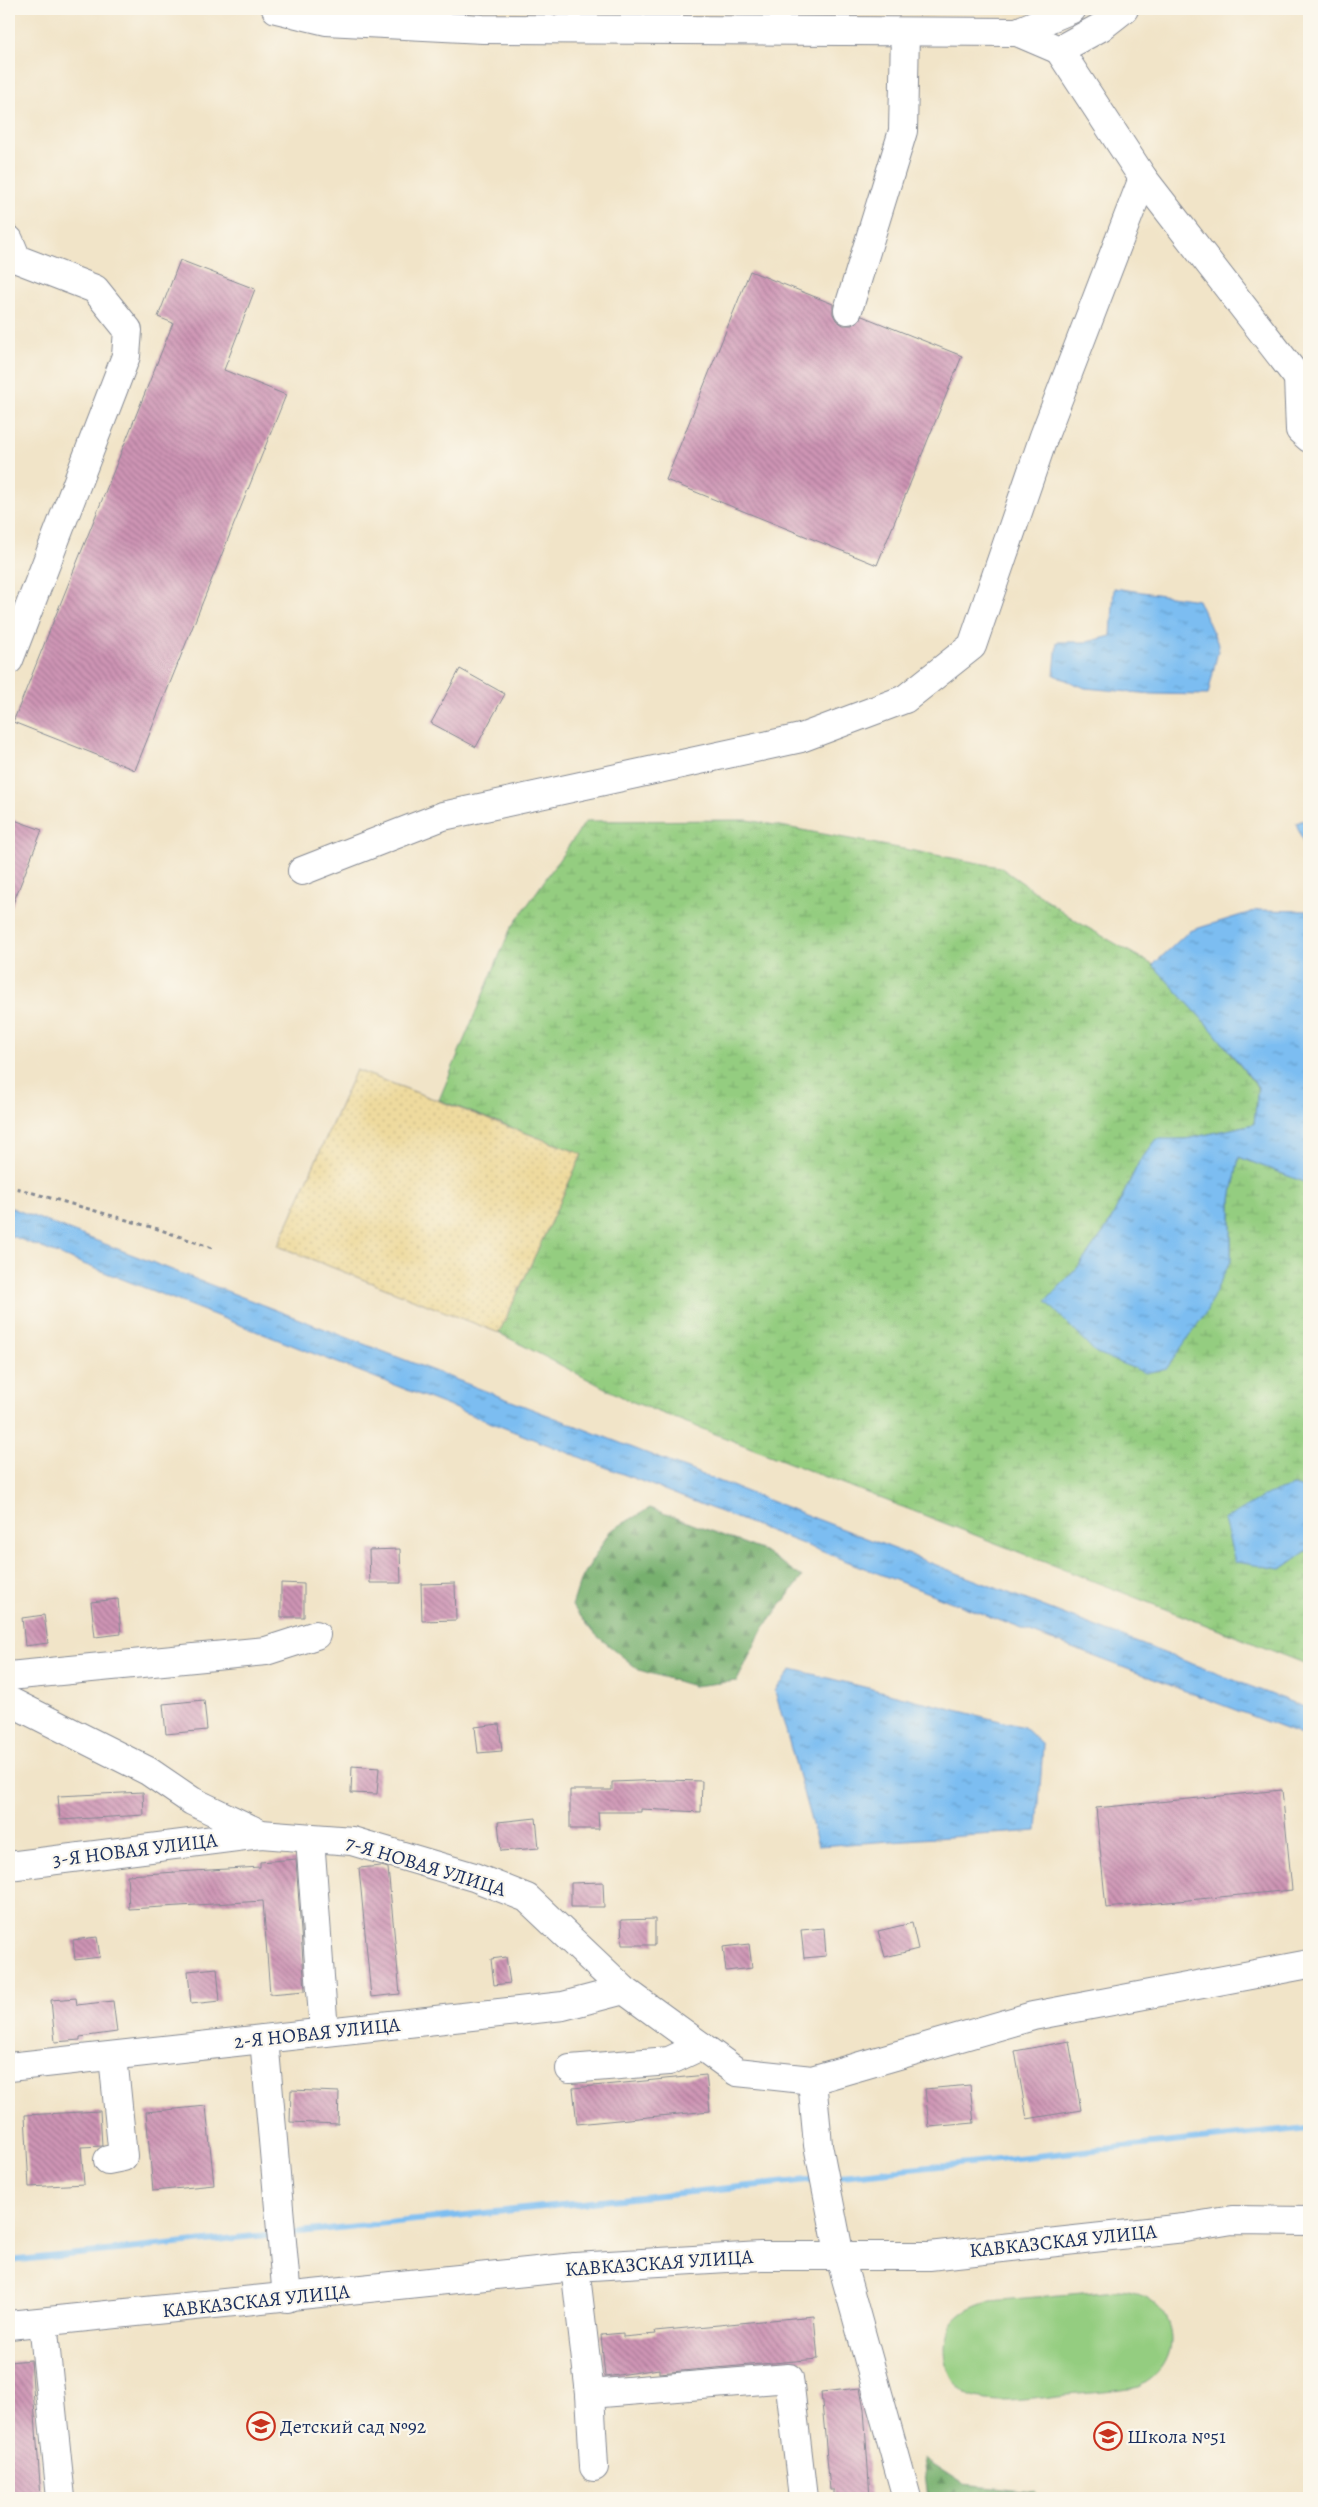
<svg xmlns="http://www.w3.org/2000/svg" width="1318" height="2507" viewBox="0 0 1318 2507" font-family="Alegreya,serif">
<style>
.forest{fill:url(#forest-firs);stroke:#497066}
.wetland{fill:url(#wetland-marsh);stroke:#587e6f}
.sand{fill:url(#sand-dots);stroke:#84847e}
.pitch{fill:#94cd80;stroke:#587e6f}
.water{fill:url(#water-ripples);stroke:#4b76a8}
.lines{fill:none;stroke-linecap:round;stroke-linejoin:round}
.stream{stroke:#7bbdf1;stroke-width:6}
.building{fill:url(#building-back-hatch)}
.minor-casing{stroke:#868a93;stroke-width:30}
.path{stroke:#868a93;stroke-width:3;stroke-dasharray:4 4;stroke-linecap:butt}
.minor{stroke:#fff;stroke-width:28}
.labels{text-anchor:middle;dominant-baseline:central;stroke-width:4.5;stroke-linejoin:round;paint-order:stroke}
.street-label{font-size:20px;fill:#1b2f5e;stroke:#fbf7ec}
.poi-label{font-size:20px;fill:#1b2f5e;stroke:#fbf7ec;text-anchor:start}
</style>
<defs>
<pattern id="forest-firs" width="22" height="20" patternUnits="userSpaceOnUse" patternTransform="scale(1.25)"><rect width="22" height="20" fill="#77b06e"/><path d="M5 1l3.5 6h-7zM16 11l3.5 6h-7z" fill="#61905e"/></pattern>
<pattern id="wetland-marsh" width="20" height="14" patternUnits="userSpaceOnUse" patternTransform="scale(1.25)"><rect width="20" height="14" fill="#94cd80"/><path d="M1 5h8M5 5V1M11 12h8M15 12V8" fill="none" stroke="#7fb071"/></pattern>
<pattern id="sand-dots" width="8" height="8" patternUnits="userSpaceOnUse" patternTransform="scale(1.25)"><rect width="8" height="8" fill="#eeda9e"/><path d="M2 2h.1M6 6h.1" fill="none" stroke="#ccbb8a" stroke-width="1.8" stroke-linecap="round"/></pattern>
<pattern id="water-ripples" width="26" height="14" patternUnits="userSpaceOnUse" patternTransform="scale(1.25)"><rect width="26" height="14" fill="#7bbdf1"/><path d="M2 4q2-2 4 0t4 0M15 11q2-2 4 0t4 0" fill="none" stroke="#649ac6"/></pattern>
<pattern id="building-back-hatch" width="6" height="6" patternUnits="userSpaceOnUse" patternTransform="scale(1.25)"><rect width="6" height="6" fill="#ce94b4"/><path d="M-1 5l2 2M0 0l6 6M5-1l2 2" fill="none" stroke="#a67996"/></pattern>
</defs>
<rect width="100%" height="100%" fill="#fbf7ec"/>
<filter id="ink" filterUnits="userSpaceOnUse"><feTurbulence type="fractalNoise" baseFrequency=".02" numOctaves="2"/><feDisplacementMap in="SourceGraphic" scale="10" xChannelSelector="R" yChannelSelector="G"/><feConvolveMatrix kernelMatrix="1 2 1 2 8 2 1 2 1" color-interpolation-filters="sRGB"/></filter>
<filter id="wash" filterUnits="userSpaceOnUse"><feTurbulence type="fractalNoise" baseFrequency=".0096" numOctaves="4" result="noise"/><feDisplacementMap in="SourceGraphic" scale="20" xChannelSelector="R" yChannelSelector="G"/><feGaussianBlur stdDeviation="1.12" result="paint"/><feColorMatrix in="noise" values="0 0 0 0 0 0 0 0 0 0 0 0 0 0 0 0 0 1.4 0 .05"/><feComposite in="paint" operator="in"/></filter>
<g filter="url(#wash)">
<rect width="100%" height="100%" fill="#f1e4c8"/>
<g class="forest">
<path d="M650 1508 764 1551 802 1577 762 1630 737 1681 693 1686 639 1670 596 1635 572 1606 580 1581 610 1531Z"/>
<path d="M923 2458 963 2484 1034 2491 1037 2498H928Z"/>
</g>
<path class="wetland" d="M748 820 1000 867 1076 921 1153 965 1213 1031 1258 1088 1254 1124 1186 1139 1157 1140 1139 1162 1108 1226 1079 1266 1046 1301 1231 1259V1199L1239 1157 1309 1184V1490L1293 1486 1281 1569 1309 1549V1665L628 1400 499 1333 582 1154 439 1100 510 930 586 821Z"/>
<path class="sand" d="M356 1070 582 1154 499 1333 278 1246Z"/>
<path class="pitch" d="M1117 2290C1176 2292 1192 2361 1138 2387 1115 2392 1090 2393 1066 2395 1037 2398 1005 2405 976 2398 946 2390 936 2344 954 2321 963 2310 976 2306 990 2301Z"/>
<g class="water">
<path d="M1114 588 1198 600 1219 646 1208 695 1152 694 1085 688 1054 675 1057 642H1087L1111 636Z"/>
<path d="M1309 818V859L1296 823Z"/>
<path d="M1258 910 1309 911V1184L1239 1157 1231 1199V1259L1206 1312 1167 1368 1146 1373 1097 1354 1046 1301 1079 1266 1108 1226 1139 1162 1157 1139H1186L1254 1124 1258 1087 1213 1031 1153 965 1189 931Z"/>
<path d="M9 1207 1309 1709V1738L967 1608 9 1235Z"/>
<path d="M1293 1486 1309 1490V1549L1281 1569 1235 1562 1224 1520 1268 1494Z"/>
<path d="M792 1669 1024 1727 1043 1745 1037 1831 818 1846 775 1691Z"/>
</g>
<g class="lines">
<g class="stream">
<path d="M831 2177 1309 2128"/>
<path d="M289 2233 818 2179"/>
<path d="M9 2261 276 2234"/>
</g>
</g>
<g id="blocks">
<g class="building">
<path d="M180 260 255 289 224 370 286 395 135 770 13 722 173 323 158 317Z"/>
<path d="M750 271 833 304V314L836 320 843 325H852L862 316 962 356 877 565 666 480Z"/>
<path d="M460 669 505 694 476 747 431 723Z"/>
<path d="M9 818 42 830 10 911H9Z"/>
<path d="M400 1549 401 1583H370L369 1550Z"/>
<path d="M281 1583 304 1584V1617H281Z"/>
<path d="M455 1583 456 1620 422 1621 421 1584Z"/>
<path d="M118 1599 121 1634 95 1637 91 1602Z"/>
<path d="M44 1615 48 1643 25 1646 22 1618Z"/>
<path d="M204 1700 207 1730 166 1734 163 1704Z"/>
<path d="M499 1724 502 1751 478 1753 475 1727Z"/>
<path d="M352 1766 379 1768 377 1794 351 1793Z"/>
<path d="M665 1780 702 1781 701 1812 641 1809V1812H598L599 1829H570V1790H612V1782Z"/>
<path d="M1282 1790 1292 1890 1106 1908 1096 1808Z"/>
<path d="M143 1792 144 1815 60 1820 58 1796Z"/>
<path d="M536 1818 539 1848 501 1851 498 1822Z"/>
<path d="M296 1859 305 1991 270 1994 263 1901 129 1909 127 1875 260 1867V1862Z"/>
<path d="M381 1866 388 1868 400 1994 371 1997 359 1868Z"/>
<path d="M603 1882 604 1907H571V1883Z"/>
<path d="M655 1919V1945H622L621 1920Z"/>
<path d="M912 1923 918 1949 885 1957 878 1931Z"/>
<path d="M824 1928 826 1956 804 1958 801 1930Z"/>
<path d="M97 1937 100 1957 75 1960 73 1940Z"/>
<path d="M749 1944 752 1968 726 1971 723 1947Z"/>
<path d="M506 1957 510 1983 494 1985 491 1959Z"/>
<path d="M217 1968 220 2001 191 2004 188 1971Z"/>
<path d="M76 1998 77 2005 113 2001 117 2032 80 2037V2040L55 2042 51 2000Z"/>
<path d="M1069 2041 1081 2110 1027 2119 1015 2051Z"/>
<path d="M706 2075 710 2111 577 2124 573 2088Z"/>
<path d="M970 2085 974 2123 929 2127 925 2089Z"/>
<path d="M291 2090 339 2092 338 2124 290 2122Z"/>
<path d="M206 2106 214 2185 153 2191 146 2112Z"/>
<path d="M100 2111 102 2146 81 2147 84 2184 29 2187 25 2115Z"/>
<path d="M814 2316 818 2359 659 2373V2369L605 2377 601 2335 623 2333V2337L656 2334 655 2331Z"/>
<path d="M31 2360 41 2498H9V2362Z"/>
<path d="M860 2388 864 2409 870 2498H834V2490H830L821 2392Z"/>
</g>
</g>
</g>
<g filter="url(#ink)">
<use href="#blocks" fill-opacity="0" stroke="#868a93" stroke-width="1"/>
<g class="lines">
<defs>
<g id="minor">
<path d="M276 9 326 21 483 29 1017 32 1059 50 1101 27 1124 9"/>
<path d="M1017 32 1072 9"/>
<path d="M1059 50 1143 178 1309 392"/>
<path d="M9 240 17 259 95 289 128 330 126 356 9 660"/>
<path d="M848 310 903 131 905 32"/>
<path d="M1298 378 1300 430 1309 438"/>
<path d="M302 871 443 816 801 738 905 699 972 646 1044 436 1143 178"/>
<path d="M9 1676 266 1651 316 1635"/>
<path d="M9 1701 148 1771 192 1801 261 1834 352 1841 474 1877 527 1898 624 1990 737 2072 812 2080 1033 2016 1309 1964"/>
<path d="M310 1838 324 2032"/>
<path d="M9 1866 261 1834"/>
<path d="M264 2039 287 2298"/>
<path d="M9 2067 563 2006 624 1990"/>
<path d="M570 2069 669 2061 701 2046"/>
<path d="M812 2080 818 2145 840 2257 907 2498"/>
<path d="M108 2160 123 2157 113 2056"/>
<path d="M575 2267 590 2394 789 2378 803 2498"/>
<path d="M43 2322 61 2498"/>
<path d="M9 2325 575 2267 761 2256H929L1184 2228 1232 2220 1309 2221"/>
<path d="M590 2394 594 2467"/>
</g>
</defs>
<use href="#minor" class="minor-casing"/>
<path class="path" d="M9 1186 158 1229 215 1249"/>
<use href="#minor" class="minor"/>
</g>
</g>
<defs>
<symbol id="school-ring" viewBox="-11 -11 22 22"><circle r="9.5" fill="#fbf7ec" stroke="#c8321e" stroke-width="1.5"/><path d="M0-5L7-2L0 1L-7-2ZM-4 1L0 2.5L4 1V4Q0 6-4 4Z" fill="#c8321e"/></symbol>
</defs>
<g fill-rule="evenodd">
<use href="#school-ring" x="245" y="2410" width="32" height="32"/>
<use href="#school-ring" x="1092" y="2420" width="32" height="32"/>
</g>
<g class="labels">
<g class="street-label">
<text transform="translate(135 1850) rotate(-7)">3-Я НОВАЯ УЛИЦА</text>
<text transform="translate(426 1866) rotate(17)">7-Я НОВАЯ УЛИЦА</text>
<text transform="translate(317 2033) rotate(-6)">2-Я НОВАЯ УЛИЦА</text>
<text transform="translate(1063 2241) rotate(-6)">КАВКАЗСКАЯ УЛИЦА</text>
<text transform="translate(659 2263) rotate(-4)">КАВКАЗСКАЯ УЛИЦА</text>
<text transform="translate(256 2301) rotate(-6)">КАВКАЗСКАЯ УЛИЦА</text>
</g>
<g class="poi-label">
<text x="280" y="2426">Детский сад №92</text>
<text x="1127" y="2436">Школа №51</text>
</g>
</g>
<rect width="1318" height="2507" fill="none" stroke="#fbf7ec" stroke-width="30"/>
</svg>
